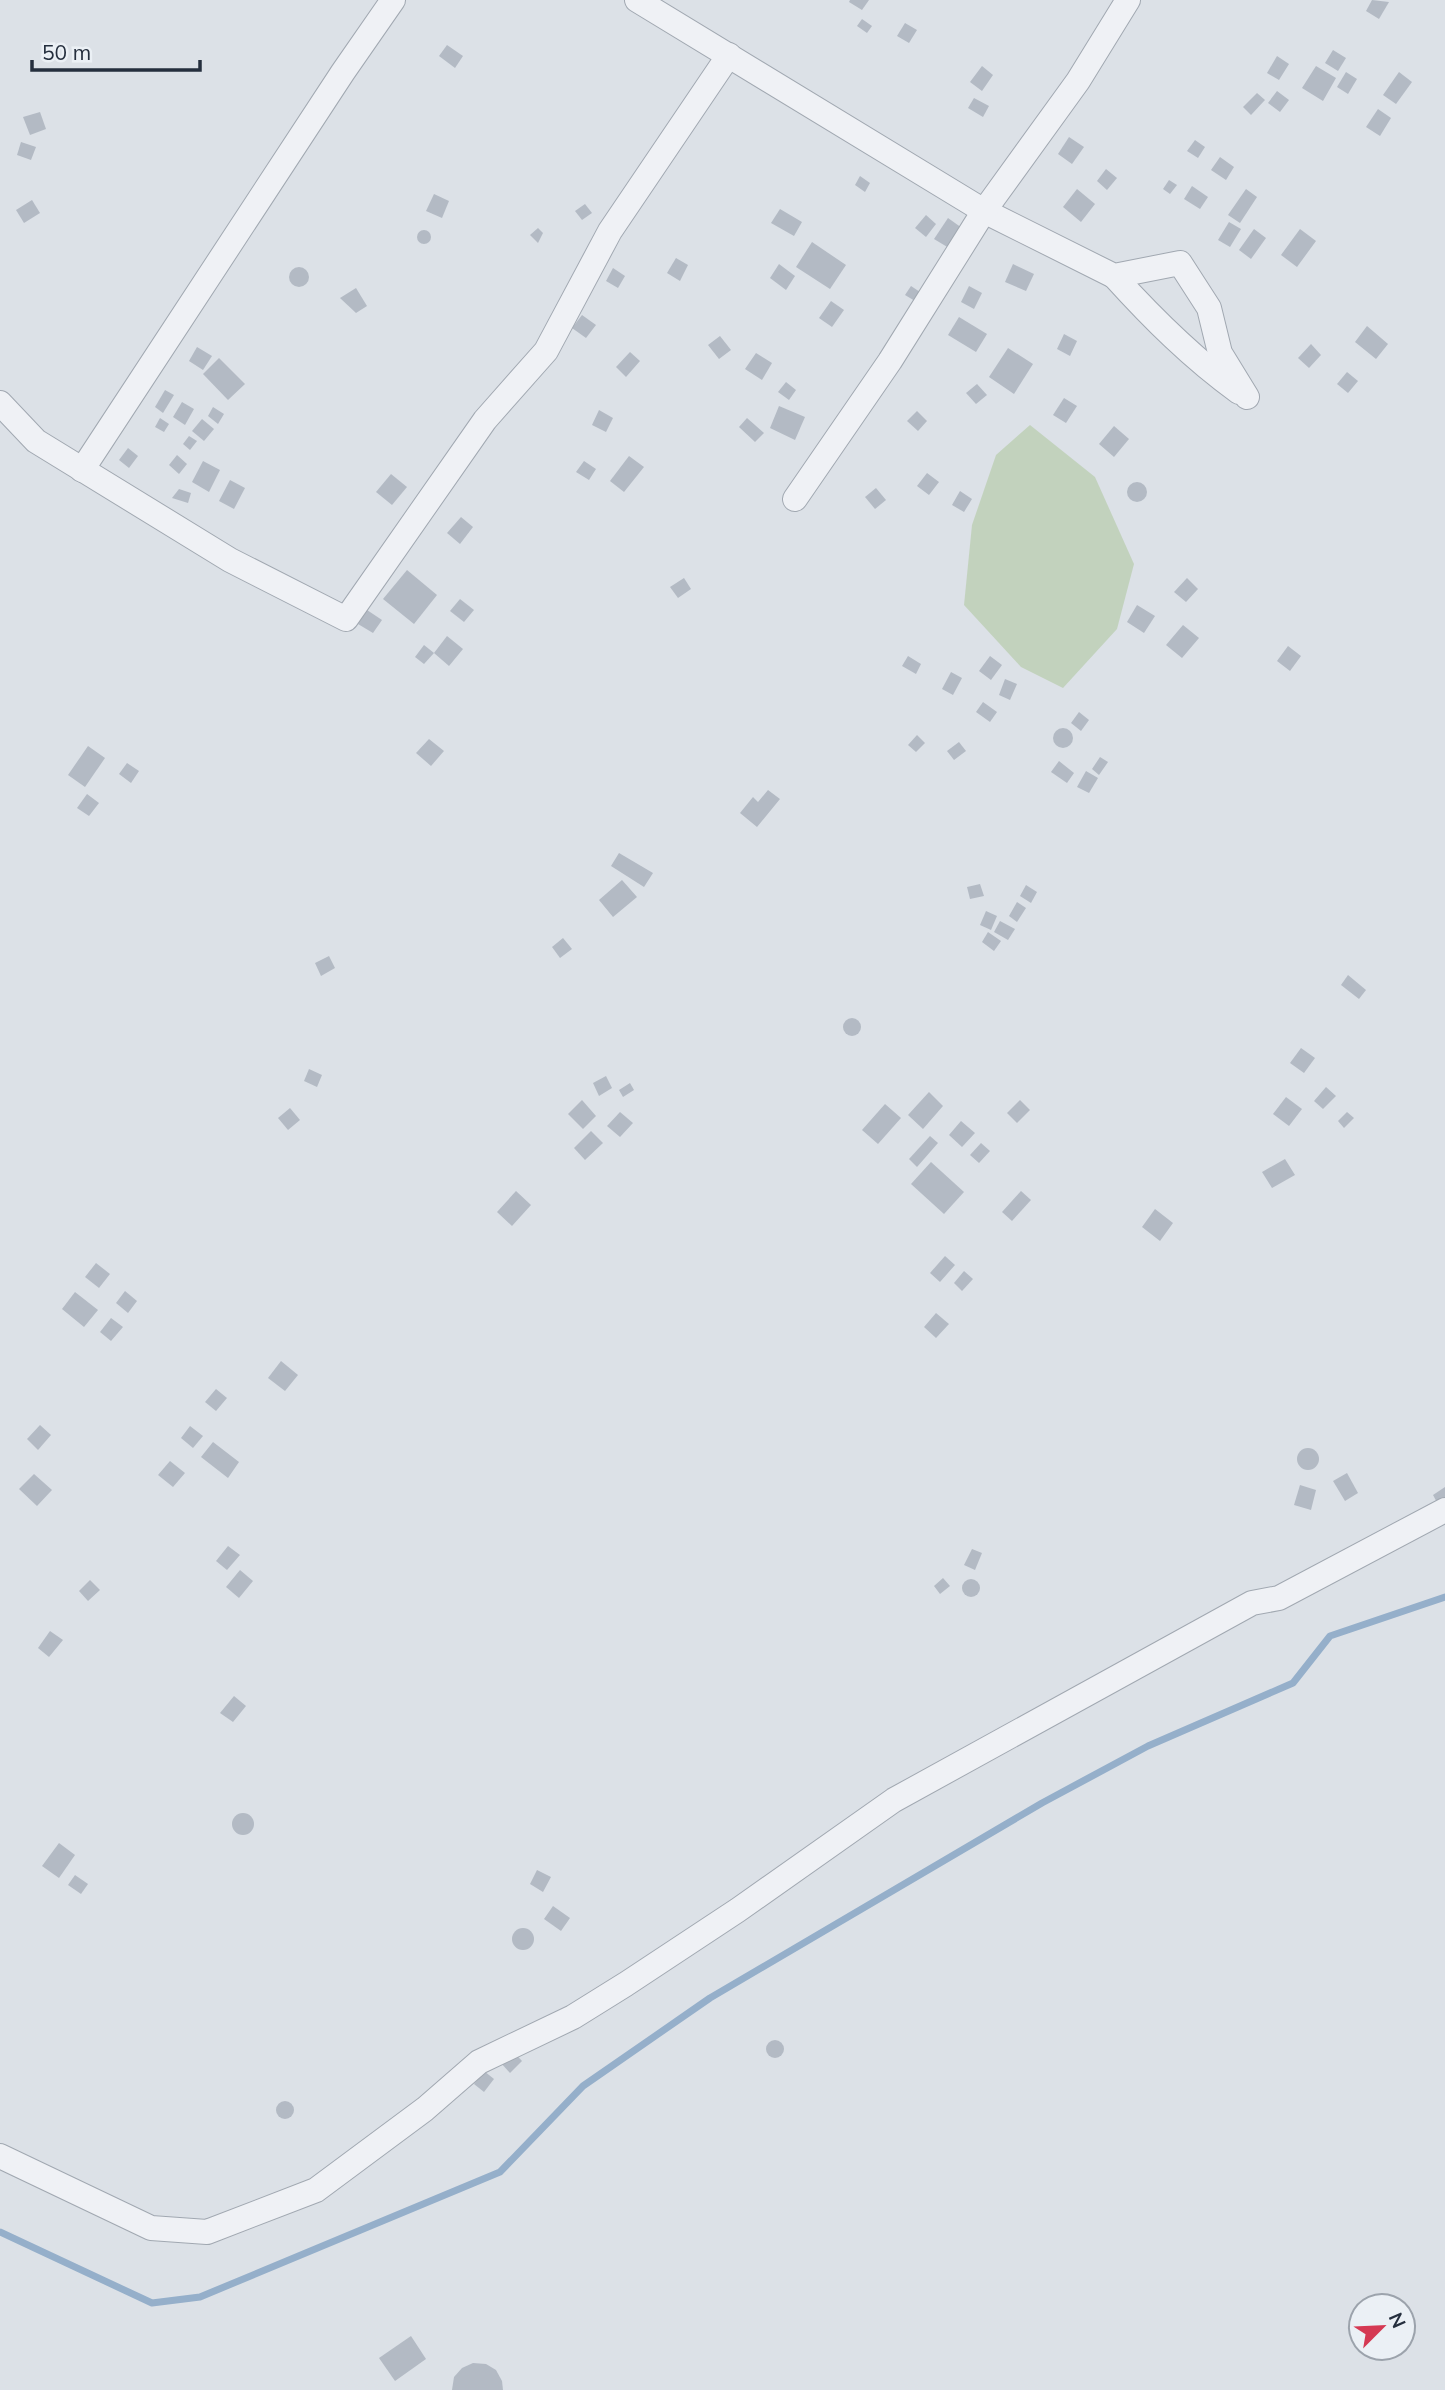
<svg xmlns="http://www.w3.org/2000/svg" width="1445" height="2390" viewBox="0 0 1445 2390" font-family="Mulish,sans-serif">
<style>
.green{fill:#c2d2bd}
.lines{fill:none;stroke-linecap:round;stroke-linejoin:round}
.stream{stroke:#95afca;stroke-width:7}
.building{fill:#b3bac4}
.street-casing{stroke:#a1a8b1;stroke-width:26}
.street{stroke:#eff1f5;stroke-width:24}
</style>
<rect width="100%" height="100%" fill="#dce1e7"/>
<path class="green" d="M1030 425 1095 477 1134 564 1117 629 1063 688 1021 667 964 605 972 525 996 455Z"/>
<g class="lines">
<path class="stream" d="M0 2232 152 2303 200 2297 500 2172 583 2086 710 1998 1042 1803 1148 1746 1293 1683 1330 1636 1445 1597"/>
</g>
<g class="building">
<path d="M850 0H869L862 10 849 2Z"/>
<path d="M1372 0 1389 2 1379 19 1366 11Z"/>
<path d="M862 19 872 26 867 33 857 26Z"/>
<path d="M905 23 917 30 909 43 897 36Z"/>
<path d="M447 45 463 56 455 68 439 56Z"/>
<path d="M1333 50 1346 58 1338 71 1325 63Z"/>
<path d="M1277 56 1289 64 1279 80 1267 73Z"/>
<path d="M982 66 993 75 982 91 970 82Z"/>
<path d="M1316 66 1336 78 1323 101 1302 88Z"/>
<path d="M1346 72 1357 79 1348 94 1337 87Z"/>
<path d="M1399 72 1412 82 1396 104 1383 95Z"/>
<path d="M1277 91 1289 100 1280 112 1268 103Z"/>
<path d="M1257 93 1265 100 1251 115 1243 107Z"/>
<path d="M974 98 989 106 983 117 968 108Z"/>
<path d="M1378 109 1391 118 1380 136 1366 127Z"/>
<path d="M40 112 46 129 30 135 23 117Z"/>
<path d="M1069 137 1084 147 1072 164 1058 154Z"/>
<path d="M1195 140 1205 147 1198 158 1187 151Z"/>
<path d="M21 142 36 147 31 160 17 155Z"/>
<path d="M1220 157 1234 167 1226 180 1211 170Z"/>
<path d="M1106 169 1117 178 1107 190 1097 181Z"/>
<path d="M860 176 870 183 865 192 855 185Z"/>
<path d="M1169 180 1177 185 1170 194 1163 189Z"/>
<path d="M1192 186 1208 197 1200 209 1184 199Z"/>
<path d="M1077 189 1095 204 1081 222 1063 207Z"/>
<path d="M1246 189 1257 197 1240 223 1228 215Z"/>
<path d="M434 194 449 201 442 218 426 211Z"/>
<path d="M32 200 40 213 24 223 16 210Z"/>
<path d="M585 204 592 213 582 220 575 211Z"/>
<path d="M780 209 802 222 794 236 771 223Z"/>
<path d="M926 215 936 224 926 237 915 228Z"/>
<path d="M948 218 962 228 949 248 934 239Z"/>
<path d="M1229 222 1241 229 1230 247 1218 240Z"/>
<path d="M538 228 543 233 538 243 530 235Z"/>
<path d="M1254 229 1266 238 1251 259 1239 250Z"/>
<path d="M1300 229 1316 241 1297 267 1281 255Z"/>
<circle cx="424" cy="237" r="7"/>
<path d="M812 242 846 265 830 289 796 267Z"/>
<path d="M676 258 688 265 680 281 667 273Z"/>
<path d="M779 264 795 276 786 290 770 278Z"/>
<path d="M1013 264 1034 274 1026 291 1005 282Z"/>
<circle cx="299" cy="277" r="10"/>
<path d="M613 268 625 276 618 288 606 281Z"/>
<path d="M911 286 920 292 915 301 905 295Z"/>
<path d="M969 286 982 293 974 309 961 302Z"/>
<path d="M356 288 367 306 356 313 340 298Z"/>
<path d="M831 301 844 310 832 327 819 318Z"/>
<path d="M582 315 596 325 586 338 572 328Z"/>
<path d="M959 317 987 334 976 352 948 335Z"/>
<path d="M1367 326 1388 344 1376 359 1355 342Z"/>
<path d="M1064 334 1077 341 1070 356 1057 349Z"/>
<path d="M720 336 731 350 719 359 708 345Z"/>
<path d="M1311 344 1321 355 1309 368 1298 358Z"/>
<path d="M197 347 212 356 203 370 189 361Z"/>
<path d="M1008 348 1033 364 1014 394 989 377Z"/>
<path d="M630 352 640 361 626 377 616 367Z"/>
<path d="M756 353 772 363 762 380 745 369Z"/>
<path d="M219 358 245 384 228 400 203 374Z"/>
<path d="M1347 372 1358 381 1348 393 1337 384Z"/>
<path d="M786 382 796 390 789 400 778 392Z"/>
<path d="M977 384 987 395 976 404 966 393Z"/>
<path d="M165 390 174 395 163 413 155 407Z"/>
<path d="M1064 398 1077 406 1066 423 1053 415Z"/>
<path d="M182 402 194 409 185 425 173 417Z"/>
<path d="M779 406 805 417 795 440 770 428Z"/>
<path d="M213 407 224 414 218 424 208 416Z"/>
<path d="M599 410 613 418 606 432 592 425Z"/>
<path d="M917 411 927 421 918 431 907 421Z"/>
<path d="M160 418 169 424 164 432 155 427Z"/>
<path d="M747 418 764 433 755 442 739 427Z"/>
<path d="M202 419 214 429 204 441 192 431Z"/>
<path d="M1114 426 1129 439 1114 457 1099 444Z"/>
<path d="M189 436 197 441 190 450 183 444Z"/>
<path d="M128 448 138 456 129 468 119 460Z"/>
<path d="M177 455 187 464 179 474 169 465Z"/>
<path d="M629 456 644 467 624 492 610 481Z"/>
<path d="M203 461 220 470 209 492 192 482Z"/>
<path d="M584 461 596 469 589 480 576 472Z"/>
<path d="M927 473 939 482 929 495 917 486Z"/>
<path d="M391 474 407 487 392 505 376 492Z"/>
<path d="M230 480 245 488 234 509 219 501Z"/>
<circle cx="1137" cy="492" r="10"/>
<path d="M876 488 886 500 875 509 865 497Z"/>
<path d="M179 489 191 493 188 503 172 498Z"/>
<path d="M960 491 972 499 964 512 952 505Z"/>
<path d="M461 517 473 527 460 544 447 533Z"/>
<path d="M407 570 437 595 414 624 383 599Z"/>
<path d="M684 578 691 589 678 598 670 587Z"/>
<path d="M1187 578 1198 589 1186 602 1174 592Z"/>
<path d="M460 599 474 610 464 622 450 611Z"/>
<path d="M1137 605 1155 616 1144 633 1127 622Z"/>
<path d="M367 610 382 620 373 633 358 624Z"/>
<path d="M1183 625 1199 638 1182 658 1166 645Z"/>
<path d="M447 636 463 649 449 666 434 653Z"/>
<path d="M424 645 434 653 424 664 415 657Z"/>
<path d="M1288 646 1301 656 1290 671 1277 661Z"/>
<path d="M908 656 921 664 916 674 902 666Z"/>
<path d="M990 656 1002 665 991 680 979 671Z"/>
<path d="M951 672 962 678 953 695 942 689Z"/>
<path d="M1005 679 1017 684 1010 700 999 695Z"/>
<path d="M983 702 997 712 990 722 976 712Z"/>
<path d="M1079 712 1089 720 1081 731 1071 723Z"/>
<circle cx="1063" cy="738" r="10"/>
<path d="M917 735 925 743 916 752 908 745Z"/>
<path d="M429 739 444 751 431 766 416 753Z"/>
<path d="M959 742 966 751 954 760 947 751Z"/>
<path d="M88 746 105 758 85 787 68 775Z"/>
<path d="M1100 757 1108 762 1099 775 1092 769Z"/>
<path d="M1059 761 1074 773 1067 783 1051 772Z"/>
<path d="M127 763 139 771 131 783 119 774Z"/>
<path d="M1086 771 1098 778 1089 793 1077 787Z"/>
<path d="M768 790 780 799 757 827 740 813 753 797 758 802Z"/>
<path d="M87 794 99 803 89 816 77 808Z"/>
<path d="M619 853 653 873 644 887 611 866Z"/>
<path d="M622 880 637 897 613 917 599 900Z"/>
<path d="M980 884 984 896 970 899 967 887Z"/>
<path d="M1026 885 1037 892 1031 903 1020 896Z"/>
<path d="M1017 902 1026 908 1017 922 1009 916Z"/>
<path d="M986 911 997 916 991 930 980 925Z"/>
<path d="M1000 921 1015 929 1008 940 994 932Z"/>
<path d="M988 932 1001 941 994 951 982 942Z"/>
<path d="M563 938 572 949 560 958 552 947Z"/>
<path d="M329 956 335 968 321 976 315 963Z"/>
<path d="M1348 975 1366 990 1359 999 1341 985Z"/>
<circle cx="852" cy="1027" r="9"/>
<path d="M1301 1048 1315 1058 1304 1073 1290 1063Z"/>
<path d="M309 1069 322 1075 317 1087 304 1081Z"/>
<path d="M606 1076 612 1088 599 1096 593 1083Z"/>
<path d="M630 1083 634 1090 623 1097 619 1090Z"/>
<path d="M1326 1087 1336 1096 1323 1109 1314 1101Z"/>
<path d="M929 1092 943 1106 923 1129 908 1115Z"/>
<path d="M1286 1097 1302 1109 1289 1126 1273 1114Z"/>
<path d="M582 1100 596 1116 583 1129 568 1114Z"/>
<path d="M1020 1100 1030 1110 1017 1123 1007 1113Z"/>
<path d="M885 1104 901 1118 878 1144 862 1130Z"/>
<path d="M290 1108 300 1120 288 1130 278 1118Z"/>
<path d="M620 1112 633 1123 620 1137 607 1126Z"/>
<path d="M1347 1112 1354 1118 1344 1128 1338 1121Z"/>
<path d="M961 1121 975 1133 962 1147 949 1135Z"/>
<path d="M591 1131 603 1143 585 1160 574 1148Z"/>
<path d="M930 1136 938 1143 917 1167 909 1159Z"/>
<path d="M981 1143 990 1151 979 1163 970 1155Z"/>
<path d="M1285 1159 1295 1175 1272 1188 1262 1172Z"/>
<path d="M931 1162 964 1192 944 1214 911 1184Z"/>
<path d="M516 1191 531 1205 512 1226 497 1212Z"/>
<path d="M1021 1191 1031 1200 1012 1221 1002 1212Z"/>
<path d="M1155 1209 1173 1223 1160 1241 1142 1227Z"/>
<path d="M945 1256 955 1265 940 1282 930 1273Z"/>
<path d="M96 1263 110 1274 99 1288 85 1277Z"/>
<path d="M964 1271 973 1279 962 1291 954 1283Z"/>
<path d="M125 1291 137 1301 128 1313 116 1303Z"/>
<path d="M75 1292 98 1310 84 1327 62 1309Z"/>
<path d="M936 1313 949 1324 936 1338 924 1327Z"/>
<path d="M111 1318 123 1327 111 1341 100 1332Z"/>
<path d="M281 1361 298 1375 285 1391 268 1378Z"/>
<path d="M216 1389 227 1398 216 1411 205 1402Z"/>
<path d="M40 1425 51 1435 38 1450 27 1439Z"/>
<path d="M190 1426 203 1436 193 1448 181 1438Z"/>
<path d="M213 1442 239 1462 228 1478 201 1457Z"/>
<circle cx="1308" cy="1459" r="11"/>
<path d="M170 1461 185 1473 173 1487 158 1475Z"/>
<path d="M1347 1473 1358 1493 1345 1501 1333 1481Z"/>
<path d="M34 1474 52 1490 37 1506 19 1489Z"/>
<path d="M1300 1485 1316 1490 1311 1510 1294 1505Z"/>
<path d="M1445 1487V1505L1440 1508 1433 1495Z"/>
<path d="M228 1546 240 1555 227 1570 216 1561Z"/>
<path d="M972 1549 982 1553 975 1570 964 1565Z"/>
<path d="M240 1570 253 1581 239 1598 226 1587Z"/>
<path d="M943 1578 950 1586 940 1594 934 1586Z"/>
<circle cx="971" cy="1588" r="9"/>
<path d="M90 1580 100 1590 88 1601 79 1591Z"/>
<path d="M50 1631 63 1640 49 1657 38 1648Z"/>
<path d="M234 1696 246 1706 233 1722 220 1713Z"/>
<circle cx="243" cy="1824" r="11"/>
<path d="M59 1843 75 1855 59 1878 42 1866Z"/>
<path d="M537 1870 551 1877 543 1892 530 1884Z"/>
<path d="M75 1875 88 1884 81 1894 68 1885Z"/>
<path d="M553 1906 570 1918 561 1931 544 1919Z"/>
<circle cx="523" cy="1939" r="11"/>
<circle cx="775" cy="2049" r="9"/>
<path d="M512 2050 522 2061 510 2073 500 2062Z"/>
<path d="M484 2071 494 2079 484 2092 474 2084Z"/>
<circle cx="285" cy="2110" r="9"/>
<path d="M411 2336 426 2359 395 2381 379 2358Z"/>
<path d="M473 2363 486 2364 496 2370 502 2381 503 2390H452L454 2377 462 2368Z"/>
</g>
<g class="lines">
<defs>
<g id="street">
<path d="M637 0 984 211 1114 276 1180 263 1209 308 1220 353 1247 397"/>
<path d="M1114 276C1153 319 1192 358 1239 392"/>
<path d="M0 403 36 441 230 560 346 619 485 420 546 351 610 231 729 55"/>
<path d="M82 470 343 72 393 0"/>
<path d="M795 499 890 361 984 211 1078 81 1128 0"/>
<path d="M0 2156 151 2228 207 2232 316 2190 425 2109 479 2062 573 2017 626 1984 738 1910 894 1800 1252 1603 1279 1598 1445 1510"/>
</g>
</defs>
<use href="#street" class="street-casing"/>
<use href="#street" class="street"/>
</g>
<g transform="translate(1382 2327) rotate(66)"><circle r="33" fill="#ebf0f5" stroke="#9ca3ac" stroke-width="2"/>
<path d="M0-5L12 26L0 18L-12 26Z" fill="#d53953"/>
<text y="-10" font-size="19" font-weight="bold" text-anchor="middle" fill="#252f3e">N</text>
</g>
<path d="M32 60v10h168v-10" fill="none" stroke="#252f3e" stroke-width="3.5"/>
<text x="42" y="60" font-size="21" fill="#252f3e" stroke="#ebf0f5" stroke-width="5" paint-order="stroke">50 m</text>
</svg>
